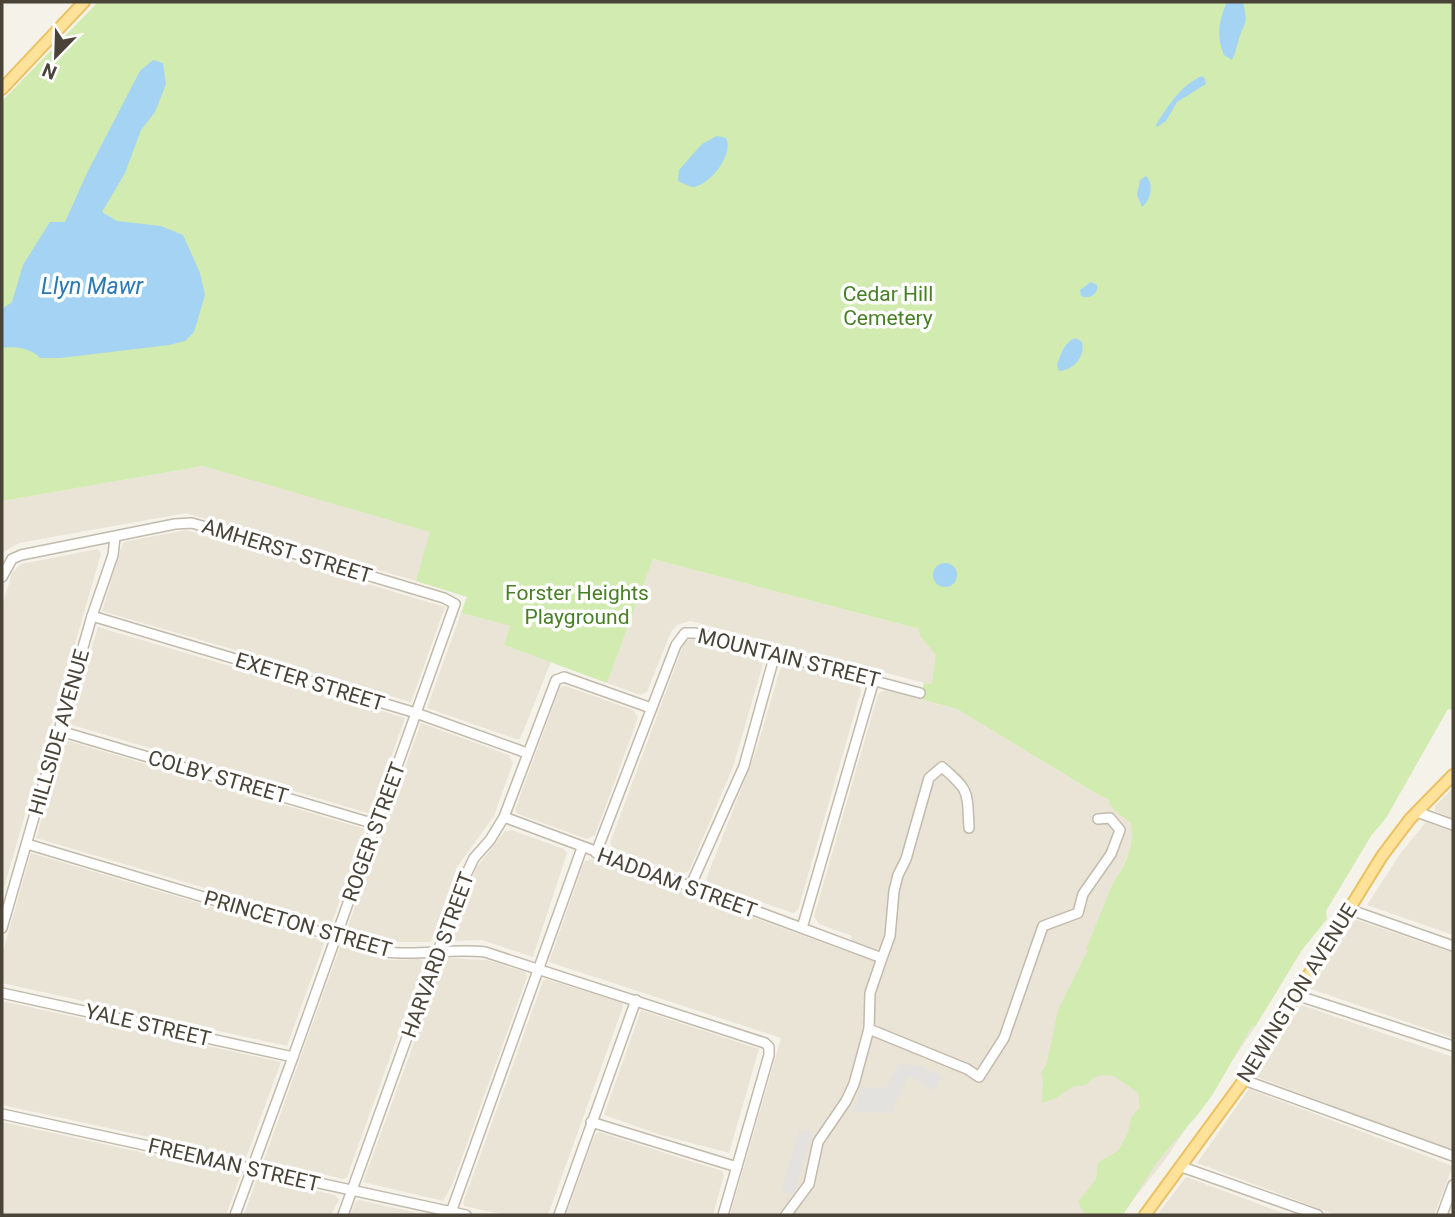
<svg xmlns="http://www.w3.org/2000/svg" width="1455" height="1217" viewBox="0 0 1455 1217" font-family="Roboto,sans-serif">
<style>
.residential{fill:#eae4d7}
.green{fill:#d1ebb1}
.parking{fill:#e4e2de}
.water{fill:#a4d3f4}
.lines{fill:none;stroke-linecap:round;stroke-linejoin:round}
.minor-casing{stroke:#c2baab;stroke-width:12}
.major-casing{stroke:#eac263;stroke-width:14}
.minor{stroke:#fff;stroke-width:9}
.major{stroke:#ffe299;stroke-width:10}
.labels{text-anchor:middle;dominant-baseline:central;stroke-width:7;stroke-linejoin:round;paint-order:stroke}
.park-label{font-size:21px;fill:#488026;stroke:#fff}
.street-label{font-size:21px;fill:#4a4337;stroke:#fff}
.water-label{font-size:23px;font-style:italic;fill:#2979b4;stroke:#fff}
</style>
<rect width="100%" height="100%" fill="#f5f2ea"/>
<g class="residential">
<path d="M203 466 431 532 416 581 186 513 19 543 2 553V501Z"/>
<path d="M186 530 445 607 411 702 102 611 123 542Z"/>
<path d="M98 549 101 554 2 894V607L12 573 21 564Z"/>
<path d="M653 559 945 636 932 685 690 621 677 625 671 632 647 692 640 695 607 683Z"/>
<path d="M461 613 510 626 504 645 551 662 520 739H516L427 708Z"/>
<path d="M98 627 405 718 371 814 69 724Z"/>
<path d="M693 639 759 656 763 664 733 767 689 871 681 874 614 849 610 843 684 643 686 640Z"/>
<path d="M787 664 856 682 860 686 861 691 798 910 793 913 709 884 706 879 756 751 780 669Z"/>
<path d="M566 686 633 710 638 718 595 835 587 839 518 814 515 810 559 690 562 686Z"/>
<path d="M885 690 957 709 1097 794 1145 815 1087 949 1255 1027 1164 1161 1121 1215H730L781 1038 549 962 583 865 585 861 593 859 848 952 852 936 819 924 814 916 878 694Z"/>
<path d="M421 723 509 755 513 763 494 816 457 867 431 942H394L350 931 348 926Z"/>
<path d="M65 740 365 829 331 925 36 838Z"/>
<path d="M1453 788V819L1435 811V806Z"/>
<path d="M1426 822 1453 832V935L1367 905 1400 854Z"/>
<path d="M512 830 564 849 567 853 533 957 482 940 450 941 476 868 505 831Z"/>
<path d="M31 853 325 941 287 1046 2 983V955Z"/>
<path d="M1354 919 1453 953V1038L1311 989Z"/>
<path d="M343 946 390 960 420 959 424 963 347 1177 343 1179 264 1160 340 947Z"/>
<path d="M445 958 487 960 525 972 527 977 452 1185 443 1201 363 1182Z"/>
<path d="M546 979 622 1003 623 1007 615 1029 548 1215H506L464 1206 463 1203 543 981Z"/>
<path d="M2 1001 281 1062 246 1158 2 1105Z"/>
<path d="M1301 1005 1453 1057V1151L1257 1077Z"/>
<path d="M641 1010 759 1049 729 1153 661 1135 604 1115Z"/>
<path d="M1249 1089 1453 1166 1434 1215H1336L1197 1163Z"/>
<path d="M2 1122 205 1166 241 1174 226 1215H2Z"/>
<path d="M599 1132 722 1171 724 1175 713 1215H566L595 1135Z"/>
<path d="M1186 1177H1187L1288 1215H1157Z"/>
<path d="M260 1178 335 1195 339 1200 331 1215H244L256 1181Z"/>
<path d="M359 1200 427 1215H350L355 1203Z"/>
</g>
<path class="green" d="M98 2H1453V710L1448 709 1386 818 1371 836 1326 911 1327 919 1302 950 1255 1027 1252 1026 1213 1094 1199 1113 1157 1162 1123 1215H1085L1078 1202 1096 1179 1098 1162 1118 1151 1128 1133 1131 1118 1140 1107 1138 1093 1114 1076 1102 1075 1093 1078 1086 1085 1072 1087 1056 1098 1042 1103 1043 1081 1041 1074 1047 1063 1058 1010 1088 950 1086 949 1113 883C1125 867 1136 842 1131 823L1115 811 1109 803 1110 800 1097 794 957 709 920 699 924 683 932 684 936 655 920 636 919 629 653 559 607 683 504 645 510 626 461 613 467 597 416 581 430 532 203 466 2 501V101Z"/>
<g class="parking">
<path d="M899 1064 920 1066 942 1076 934 1091 909 1076 894 1105 893 1113 854 1112 860 1087 886 1088Z"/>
<path d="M799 1130 813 1132 794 1194 781 1192Z"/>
</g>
<g class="water">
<path d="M1227 2H1243C1249 28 1244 20 1238 42 1236 49 1235 54 1232 60L1224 55C1216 37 1219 19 1227 2Z"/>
<path d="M153 60 163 63 166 84 155 112 141 130 125 173 102 212 117 221 161 226 183 235 200 273 205 295 194 332 185 341 169 345 60 358H40C31 348 14 346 2 348V309L12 302 23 265 50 222H65L88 171 140 71Z"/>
<path d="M1202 76 1205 79 1206 84 1177 102 1166 121 1157 127 1156 125C1168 106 1181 85 1202 76Z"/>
<path d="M717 136 726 138C734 154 711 184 694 187 689 187 683 183 678 181L679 170 702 144Z"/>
<path d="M1146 176C1154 184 1151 200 1142 207L1137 195 1140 180Z"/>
<path d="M1091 282 1097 285C1099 293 1091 298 1084 297L1081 296 1080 290Z"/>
<path d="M1076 338 1082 342C1085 357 1074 370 1059 371L1057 365C1061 354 1064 342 1076 338Z"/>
<circle cx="945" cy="575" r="12"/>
</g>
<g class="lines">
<defs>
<g id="minor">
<path d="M2 577 12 559 21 555 175 524 192 523 444 598 455 604 293 1057 235 1215"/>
<path d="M92 616 416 713 527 753"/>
<path d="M60 731 375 824"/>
<path d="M1417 812 1453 825"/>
<path d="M504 817 882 958 870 993 869 1029 854 1084 846 1101 818 1142 809 1184 786 1215"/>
<path d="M27 844 387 952C420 956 452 948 485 952L765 1043 769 1047V1055L723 1215"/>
<path d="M596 853 676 645 685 633H695L920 693"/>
<path d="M690 887 744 766 775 654"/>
<path d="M1348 909 1453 946"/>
<path d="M2 928 92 616 113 555 115 537"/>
<path d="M802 928 874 680"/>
<path d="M882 958 890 936 894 891 898 875 906 859 929 778 942 767C970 791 967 791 969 828"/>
<path d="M2 993 293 1057"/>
<path d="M1296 995 1453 1046"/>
<path d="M869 1029 967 1069 979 1077 1004 1038 1043 926 1078 913 1083 894 1111 854 1120 830 1110 818 1098 819"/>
<path d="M1244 1080 1453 1156"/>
<path d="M2 1114 466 1215"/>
<path d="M591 1122 737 1167"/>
<path d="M1182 1167 1318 1215"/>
<path d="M343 1215 464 879 474 858 490 840 504 817 556 680 564 677 651 708"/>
<path d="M450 1215 582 848"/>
<path d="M559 1215 636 1000"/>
<path d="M1442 1215 1453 1185"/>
</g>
<g id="major">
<path d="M2 89 84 2"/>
<path d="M1145 1215 1244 1080 1382 856 1410 819 1453 775"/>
</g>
</defs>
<use href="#minor" class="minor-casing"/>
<use href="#major" class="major-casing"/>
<use href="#minor" class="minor"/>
<use href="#major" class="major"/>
</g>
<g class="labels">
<g class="park-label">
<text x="888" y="294">Cedar Hill<tspan x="888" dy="24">Cemetery</tspan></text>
<text x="577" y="593">Forster Heights<tspan x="577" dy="24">Playground</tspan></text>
</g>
<g class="street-label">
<text transform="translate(287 551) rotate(17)">AMHERST STREET</text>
<text transform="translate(789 658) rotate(14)">MOUNTAIN STREET</text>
<text transform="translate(310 682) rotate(17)">EXETER STREET</text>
<text transform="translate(59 732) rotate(-74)">HILLSIDE AVENUE</text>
<text transform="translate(218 777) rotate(16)">COLBY STREET</text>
<text transform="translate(374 832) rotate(-70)">ROGER STREET</text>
<text transform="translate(677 883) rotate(20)">HADDAM STREET</text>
<text transform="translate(298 924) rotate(16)">PRINCETON STREET</text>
<text transform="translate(438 955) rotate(-70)">HARVARD STREET</text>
<text transform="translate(1297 993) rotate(-58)">NEWINGTON AVENUE</text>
<text transform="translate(148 1025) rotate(13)">YALE STREET</text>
<text transform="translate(234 1165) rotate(13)">FREEMAN STREET</text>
</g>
<g class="water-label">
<text x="92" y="286">Llyn Mawr</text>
</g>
</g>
<rect width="1455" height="1217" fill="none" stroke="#4a4337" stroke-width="7"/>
<g transform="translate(56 56) rotate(203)" stroke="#ffffff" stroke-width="5" paint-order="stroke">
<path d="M0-5L12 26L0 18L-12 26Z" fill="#4a4337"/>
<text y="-10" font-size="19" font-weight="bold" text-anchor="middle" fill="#4a4337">N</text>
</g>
</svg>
